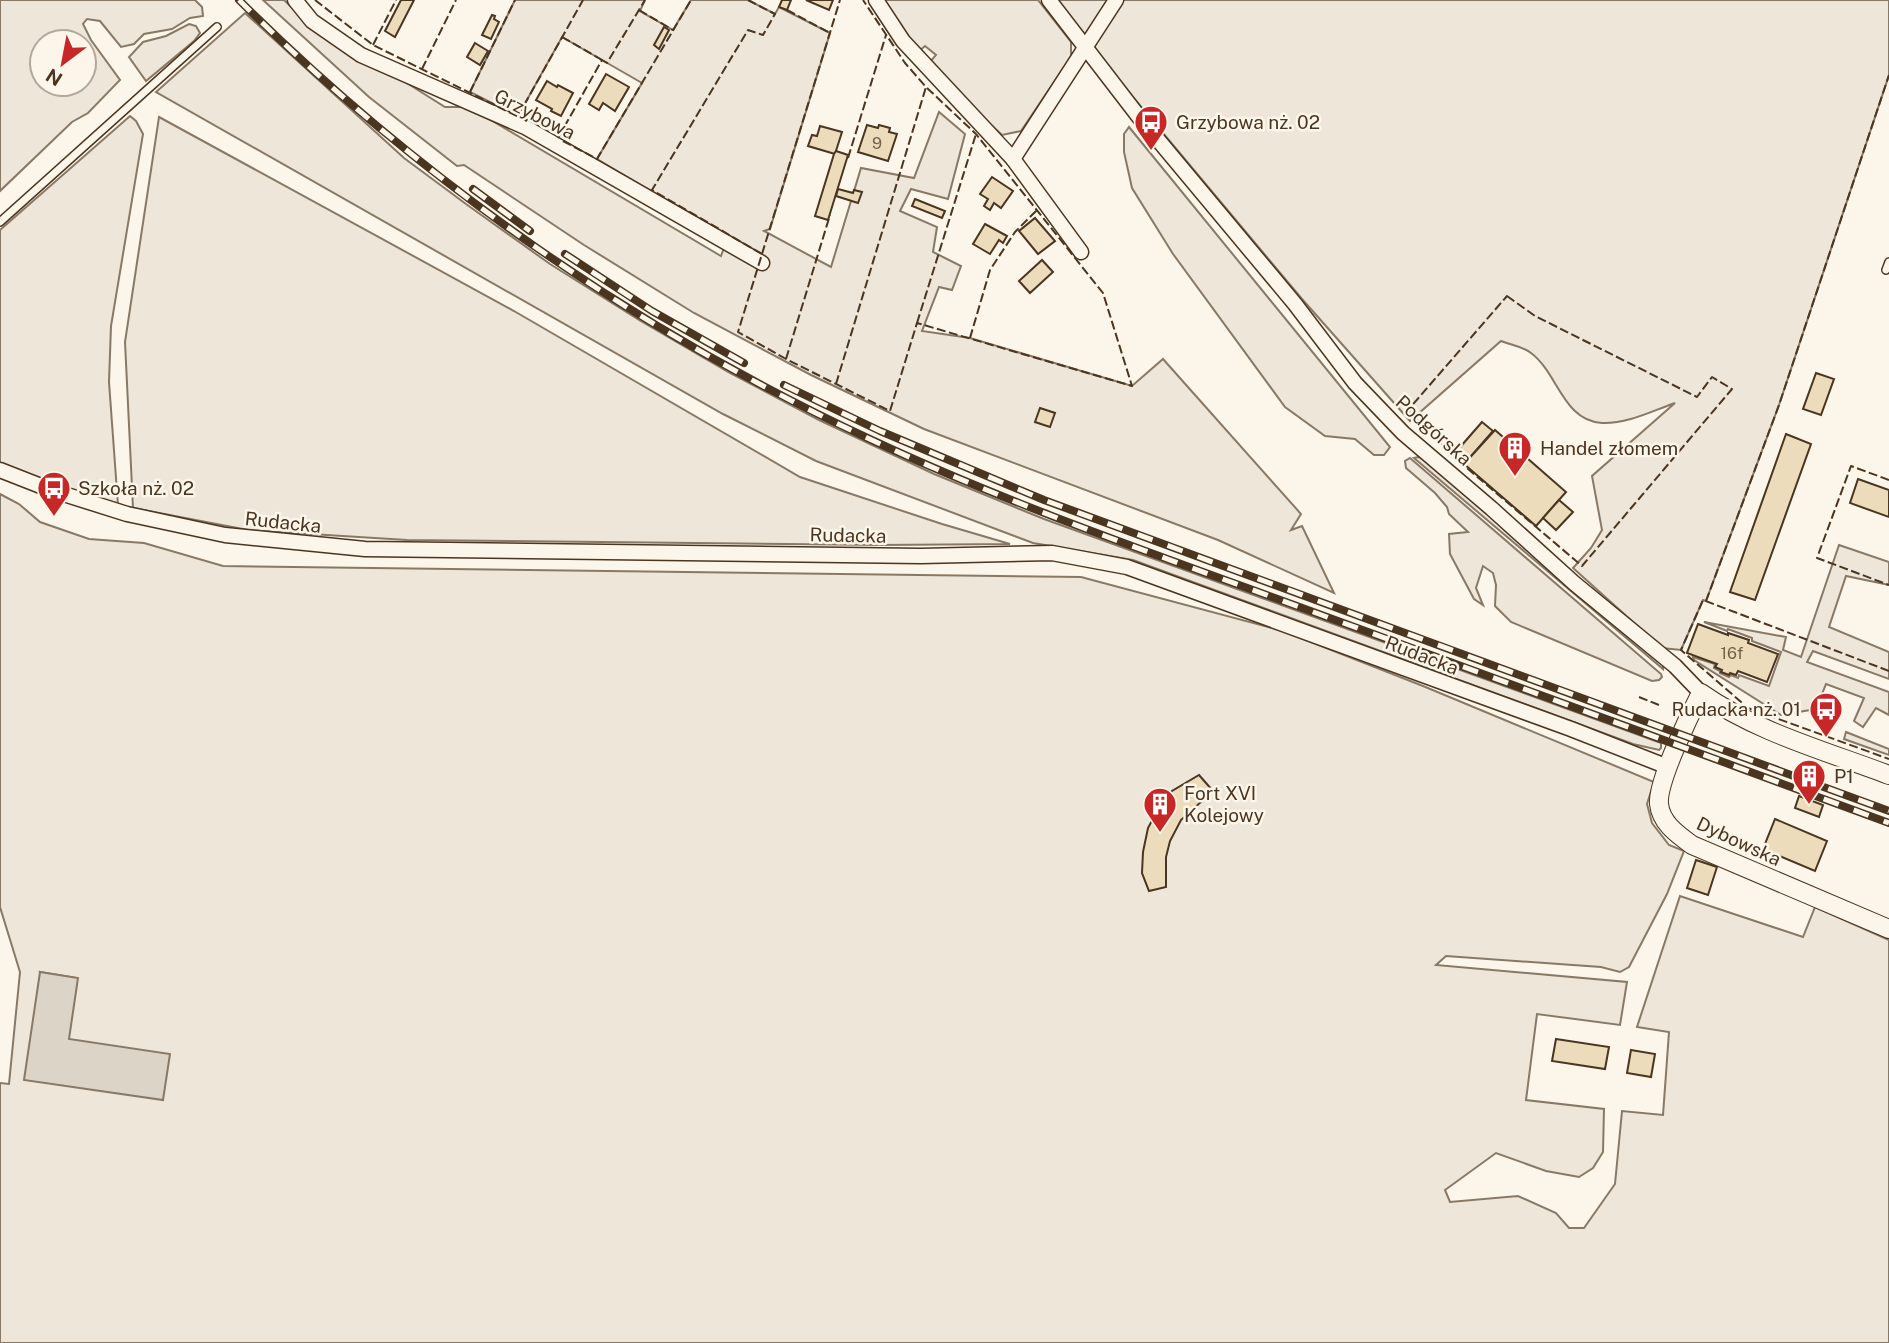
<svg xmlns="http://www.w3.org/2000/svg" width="1889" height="1343" viewBox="0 0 1889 1343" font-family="'Public Sans',sans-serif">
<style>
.green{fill:#ede6d9;stroke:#887966;stroke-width:2;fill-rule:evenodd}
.water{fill:#dcd4c6;stroke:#887966;stroke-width:2}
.building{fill:#ecdcbc;stroke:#4a3520;stroke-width:2}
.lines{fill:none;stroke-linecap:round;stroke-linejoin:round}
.service-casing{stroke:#4a3520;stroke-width:10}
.minor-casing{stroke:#4a3520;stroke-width:17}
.tertiary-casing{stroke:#4a3520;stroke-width:20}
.service{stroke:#fbf6e9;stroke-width:7}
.minor{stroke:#fbf6e9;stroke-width:14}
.tertiary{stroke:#fbf6e9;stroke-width:18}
.rail-casing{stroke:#4a3520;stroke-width:8}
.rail{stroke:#fbf6e9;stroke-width:5;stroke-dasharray:16;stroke-linecap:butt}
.fence{stroke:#4a3520;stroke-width:2;stroke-dasharray:9 3.5;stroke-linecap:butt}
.labels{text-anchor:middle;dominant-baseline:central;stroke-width:5;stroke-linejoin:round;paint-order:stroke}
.number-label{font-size:16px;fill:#725f47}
.street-label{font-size:19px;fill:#4a3520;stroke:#fbf6e9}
.poi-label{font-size:19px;fill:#4a3520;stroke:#fbf6e9;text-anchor:start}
</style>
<rect width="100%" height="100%" fill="#fbf6e9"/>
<g class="green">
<path d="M0 0H195L202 7 203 16 190 18 172 29 144 34 134 44 121 47 100 21 87 19 83 24 91 40 120 80 88 113 72 122 0 191ZM42 42H84V84H42Z"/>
<path d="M263 0H284L302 17 445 107H469L721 256 728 237 597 159 642 83 562 37 518 116 470 92 515 0H645L640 11 673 30 691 0H748L775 14 779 7 830 33 770 229 764 231 831 267 861 168 914 178 939 112 965 134 948 199 911 189 900 211 937 227 933 252 961 266 952 290 939 287 922 331 970 338 1132 386 1163 359 1301 514 1291 530 1302 526 1334 593 1218 540 924 429 811 375 694 313 584 245 464 165 457 166 369 97Z"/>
<path d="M883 0H1038L1071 42V57L1021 131 1002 135 961 97 930 62 936 55 925 46 918 52Z"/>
<path d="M1058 0H1889V75L1779 405 1706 601 1703 600 1681 650 1662 648 1573 568 1591 548 1602 530 1592 476 1675 403C1652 411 1627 424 1602 423 1563 421 1558 373 1531 353 1524 347 1511 345 1501 341L1410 421 1302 299 1106 65Z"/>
<path d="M245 13 404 158 466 204 550 264 639 320 728 372 819 420 934 474 1044 519 1661 743V748L1659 750 1633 744 1133 560 1033 543 816 461 723 414 156 92Z"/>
<path d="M189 24 196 26 200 33 194 41 146 81 129 57 143 42 166 36Z"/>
<path d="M130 116 136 121 143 134 111 326 109 382 118 505 38 481 0 465V230Z"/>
<path d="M159 117 514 311 800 477 942 524 1010 544 880 545 407 540 248 530 133 508 125 342Z"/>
<path d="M1129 127 1390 447 1384 455H1374L1355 439 1325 436 1285 407 1173 254 1132 188 1124 152V134Z"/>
<path d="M1418 457 1422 458 1659 662 1663 665V669L1414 458Z"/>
<path d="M1410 458 1661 674 1662 677 1659 680 1652 681 1511 622 1495 606 1496 585 1493 573 1483 566 1476 588 1483 605 1474 599 1450 554 1449 534 1468 532 1449 514 1447 507 1435 493 1406 468 1405 461Z"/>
<path d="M0 494 19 504 40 522 89 539 144 543 223 566 1081 577 1283 631 1423 686 1654 782 1647 804 1652 823 1669 845 1684 851 1667 894 1629 967 1620 972 1601 967 1446 956 1436 965 1627 982 1620 1025 1537 1014 1526 1100 1604 1109 1603 1152 1593 1168 1579 1177 1546 1171 1496 1153 1445 1190 1450 1202 1518 1196 1556 1213 1569 1228H1584L1615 1184 1622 1111 1663 1115 1669 1032 1637 1027 1680 896 1803 937 1815 907 1889 940V1343H0V1083L9 1084 20 972 0 907ZM40 972 77 978 68 1039Z"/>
<path d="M1839 545 1889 562V585L1846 576 1829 627 1889 652V679L1813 651 1807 662 1889 692V715L1876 708 1863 727 1854 721 1864 698 1826 684 1816 709 1781 715 1694 660 1693 657 1715 664 1714 668 1720 671V673L1729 677 1731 675 1738 678 1739 675 1769 686 1781 652 1752 641V638L1728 629 1727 631 1704 622 1786 637 1783 650 1801 657Z"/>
<path d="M1846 732 1889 749V755L1844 739Z"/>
</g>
<path class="water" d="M40 972 78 978 69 1039 170 1054 163 1100 24 1080Z"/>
<g class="building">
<path d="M401 0H414L395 37 385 31Z"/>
<path d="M782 0H791L787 10 779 7Z"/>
<path d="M806 0H833L829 10Z"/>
<path d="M492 15 495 16 494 19 499 22 491 39 482 35Z"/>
<path d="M664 27 669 30 659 49 654 45Z"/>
<path d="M475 43 488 51 480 65 467 57Z"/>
<path d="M606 74 629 87 615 111 603 103 599 110 589 104Z"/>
<path d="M547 81 557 87 558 85 573 93 561 116 551 111 552 109 536 100Z"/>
<path d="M867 125 878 128 879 125 890 128 889 132 897 134 888 161 858 152Z"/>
<path d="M820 126 842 132 835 154 808 146 812 135 817 136Z"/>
<path d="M836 151 848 155 828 220 815 216 834 154Z"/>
<path d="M992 177 1013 191 1001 208 994 203 990 210 984 206 988 199 980 194Z"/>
<path d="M838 189 853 193 854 190 862 192 858 203 836 196Z"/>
<path d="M915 199 945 211 942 218 912 206Z"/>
<path d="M1035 218 1055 241 1038 254 1019 231Z"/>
<path d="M985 224 1007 236 1003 243 999 240 990 254 973 244Z"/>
<path d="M1042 260 1053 272 1030 293 1019 281Z"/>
<path d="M1816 373 1834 379 1821 415 1803 409Z"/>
<path d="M1040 408 1055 413 1050 427 1035 422Z"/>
<path d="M1482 422 1493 431 1466 462 1455 453Z"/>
<path d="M1495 430 1566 492 1536 526 1464 464Z"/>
<path d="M1786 434 1811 444 1755 600 1730 592Z"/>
<path d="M1858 479 1889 490V517L1850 503Z"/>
<path d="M1559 500 1573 512 1556 530 1543 518Z"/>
<path d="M1698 624 1728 635V633L1749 640 1748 643 1778 654 1767 682 1738 671 1736 675 1730 673 1729 675 1721 672 1722 670 1715 667 1717 664 1687 653Z"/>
<path d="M1199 775 1213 791 1181 820 1170 841 1166 857V887L1149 891 1142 873 1143 852 1148 828 1157 811 1172 791Z"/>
<path d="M1799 796 1823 805 1819 817 1795 808Z"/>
<path d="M1775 819 1827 841 1815 871 1763 849Z"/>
<path d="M1696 860 1717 867 1708 895 1687 888Z"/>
<path d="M1556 1039 1609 1047 1605 1069 1552 1061Z"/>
<path d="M1631 1050 1655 1054 1651 1077 1627 1073Z"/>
</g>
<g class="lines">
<defs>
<g id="service">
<path d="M0 222 217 27"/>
<path d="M1886 270 1889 262"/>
</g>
<g id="minor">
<path d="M295 0 312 21 361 55 525 127 762 263"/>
<path d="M876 0 903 41 1013 159 1081 252"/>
<path d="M1049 0 1139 117 1295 304 1355 383 1403 433 1491 508 1574 583 1675 666 1701 693"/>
<path d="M1013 159 1116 0"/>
<path d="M0 470 51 490 127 514 225 535 365 549 921 556 1052 553 1127 567 1571 729 1668 767"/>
</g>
<path id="tertiary" d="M1889 775C1826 751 1756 732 1701 693 1690 714 1657 782 1659 804 1661 823 1677 834 1692 845L1889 929"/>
</defs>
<use href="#service" class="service-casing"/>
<use href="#minor" class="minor-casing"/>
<use href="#tertiary" class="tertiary-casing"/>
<use href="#service" class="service"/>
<use href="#minor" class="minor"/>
<use href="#tertiary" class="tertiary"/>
<defs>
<g id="rail">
<path d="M239 0C423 183 639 332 874 441 1020 509 1175 561 1327 617 1514 685 1702 754 1889 823"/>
<path d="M473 189 530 231"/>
<path d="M565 254 652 311 744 363"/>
<path d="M784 385 880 431 1044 500 1889 811"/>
</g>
</defs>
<use href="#rail" class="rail-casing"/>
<use href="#rail" class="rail"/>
<g class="fence">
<path d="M315 0 373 45 527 121"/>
<path d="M748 0 775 14 763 35 748 30 652 190 762 254 738 332 786 359 890 411 917 323 1132 386 1103 293 976 134 926 87 905 63 863 0"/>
<path d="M639 10 673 30"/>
<path d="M787 10 830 33"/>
<path d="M562 37 602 60"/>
<path d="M373 45 396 0"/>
<path d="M422 69 456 0"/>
<path d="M470 92 515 0"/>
<path d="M518 116 583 0"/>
<path d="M558 138 602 60 607 63 645 0"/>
<path d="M563 141 597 159 691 0"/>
<path d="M848 158 886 35"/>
<path d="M762 254 840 0"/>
<path d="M1507 296 1535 316 1697 397 1712 377 1732 389 1582 566 1461 463 1408 410Z"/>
<path d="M917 323 976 134"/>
<path d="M970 338 990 270 1015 232 1037 210"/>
<path d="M786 359 830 215"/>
<path d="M836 384 926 87"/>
<path d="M1889 480 1851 466 1817 558 1889 585"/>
<path d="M1706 601 1779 405 1889 75"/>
<path d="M1889 671 1703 600 1681 650 1748 708 1889 759"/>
<path d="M1639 697 1659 705"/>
</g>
</g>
<defs>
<symbol id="bus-pin" viewBox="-11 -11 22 30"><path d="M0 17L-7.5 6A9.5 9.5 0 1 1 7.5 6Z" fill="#c62828" stroke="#fbf6e9"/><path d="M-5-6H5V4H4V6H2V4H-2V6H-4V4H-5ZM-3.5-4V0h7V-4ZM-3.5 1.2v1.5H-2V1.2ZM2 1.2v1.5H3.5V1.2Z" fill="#fff"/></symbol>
<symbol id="building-pin" viewBox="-11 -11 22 30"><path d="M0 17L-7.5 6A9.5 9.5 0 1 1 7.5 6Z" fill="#c62828" stroke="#fbf6e9"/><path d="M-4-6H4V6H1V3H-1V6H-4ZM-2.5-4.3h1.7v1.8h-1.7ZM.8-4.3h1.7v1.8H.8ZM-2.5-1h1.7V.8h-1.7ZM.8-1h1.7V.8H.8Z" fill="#fff"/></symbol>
</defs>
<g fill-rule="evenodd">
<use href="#bus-pin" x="1132" y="103" width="38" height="52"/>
<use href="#building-pin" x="1496" y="429" width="38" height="52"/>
<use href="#bus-pin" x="35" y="469" width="38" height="52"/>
<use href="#bus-pin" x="1807" y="690" width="38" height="52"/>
<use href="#building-pin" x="1790" y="757" width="38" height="52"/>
<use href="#building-pin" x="1141" y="785" width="38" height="52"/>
</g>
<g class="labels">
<g class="number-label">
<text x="877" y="143">9</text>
<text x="1732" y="653">16f</text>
</g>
<g class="street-label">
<text transform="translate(535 114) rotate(27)">Grzybowa</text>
<text transform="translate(1434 430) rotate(42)">Podgórska</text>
<text transform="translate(283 522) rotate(6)">Rudacka</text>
<text transform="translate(848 535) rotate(1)">Rudacka</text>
<text transform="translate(1422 655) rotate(21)">Rudacka</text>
<text transform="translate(1739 841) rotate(25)">Dybowska</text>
</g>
<g class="poi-label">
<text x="1176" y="122">Grzybowa nż. 02</text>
<text x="1540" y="448">Handel złomem</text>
<text x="78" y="488">Szkoła nż. 02</text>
<text x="1801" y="709" text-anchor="end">Rudacka nż. 01</text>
<text x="1834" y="776">P1</text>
<text x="1184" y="793">Fort XVI<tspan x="1184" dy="22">Kolejowy</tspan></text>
</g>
</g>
<g transform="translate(63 63) rotate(212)"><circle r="33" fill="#fbf6e9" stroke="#b4a999" stroke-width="2"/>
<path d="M0-5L12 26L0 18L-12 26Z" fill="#c62828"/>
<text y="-10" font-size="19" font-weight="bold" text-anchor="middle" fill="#4a3520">N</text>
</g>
</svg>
